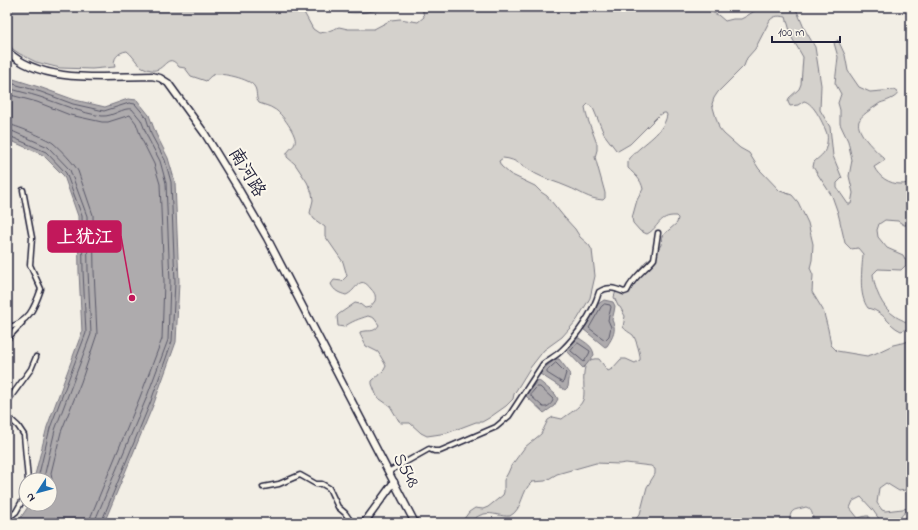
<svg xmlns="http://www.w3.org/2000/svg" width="918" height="530" viewBox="0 0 918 530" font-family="'Indie Flower','LXGW WenKai TC',sans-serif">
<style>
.green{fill:#d4d1cc;stroke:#7b7a84}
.water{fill:#aeabad;stroke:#76747f}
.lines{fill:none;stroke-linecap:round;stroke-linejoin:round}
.shore{stroke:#5a5969;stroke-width:1}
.street-casing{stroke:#22223b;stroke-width:7}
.secondary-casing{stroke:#22223b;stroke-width:9}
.street{stroke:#fbf7ec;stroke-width:4}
.secondary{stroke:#fbf7ec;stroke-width:6}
.labels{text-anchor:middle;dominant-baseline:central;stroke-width:4;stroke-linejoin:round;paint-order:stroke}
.street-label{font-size:18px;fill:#22223b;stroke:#fbf7ec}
.leader{fill:none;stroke:#c2185b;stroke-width:1.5}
.callout-dot{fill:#c2185b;stroke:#fbf7ec;stroke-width:1.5}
.callout{fill:#c2185b;stroke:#c2185b;stroke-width:1.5}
.callout-label{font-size:19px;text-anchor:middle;font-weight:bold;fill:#fff}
</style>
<rect width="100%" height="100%" fill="#f2eee5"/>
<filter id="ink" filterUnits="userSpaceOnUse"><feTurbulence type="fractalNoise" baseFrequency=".025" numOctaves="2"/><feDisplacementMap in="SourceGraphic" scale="8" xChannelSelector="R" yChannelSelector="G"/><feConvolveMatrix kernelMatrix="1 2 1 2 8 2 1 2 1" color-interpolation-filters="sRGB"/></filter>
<g filter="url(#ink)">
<g class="green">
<path d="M7 7H301L313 29 319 33 326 32 339 27 348 29H374L391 20 400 19 418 22 424 17 422 7H706L709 11 718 15 725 21 733 19H741L745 17 756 10 765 7H787L794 9 797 11 804 28 815 47 821 85 820 110 830 127 833 156 842 178 837 183V188L848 204H851L853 193 849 176 852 160 848 141 840 124V110L838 103 841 94 835 83 838 57 834 43 838 40 845 55 848 71 859 87 870 92 894 90 898 93C896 98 886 101 880 103 877 105 873 108 870 110 866 113 861 116 859 121 855 132 876 151 884 158L885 160 874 167C879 177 889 184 901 184 905 184 907 183 911 183L910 221 906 225H904L898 221 885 220 879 224 877 230 878 237 887 248 903 255 906 261V265L901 270 878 269 873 274C874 288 882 308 895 316 900 320 904 319 908 325L907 329 901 331C886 324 887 313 868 308 858 295 862 270 863 254L858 248 851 249 845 243 838 213 832 196 813 167 814 162C819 157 825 154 826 147 827 144 828 138 827 134 824 125 814 103 804 101L798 105 790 106 788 102 789 98 799 89 801 84 803 57 792 38 786 17C780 16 775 15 770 20L755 49 747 58 744 66 718 92 714 98 712 104 719 128 724 134 740 148 749 153 759 169 780 191 792 195 798 202 808 223 813 244 812 260 810 268 813 275 812 292 823 310 828 329 831 345 837 351 867 356 874 354 893 345 906 342 911 339V489L899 491 886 483 879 488 877 503 882 510 885 511 911 508V510C903 513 900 515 900 523H882L872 509 861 497 853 501 850 508 858 518 866 516H869V523H813C813 517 813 509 806 507 797 510 790 508 790 519L787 522 776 521 767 523H632L640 514 647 487 655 474V469L651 466 626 463 619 464 596 463 557 474 545 481 532 482C521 491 523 509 510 516 501 517 493 512 484 514 475 516 472 523 461 523L469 512 475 508 483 509 488 507 503 495 504 492V480L508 473 511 466 525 447 541 434 548 420 553 417 562 419C568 414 580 408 583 400 587 389 576 356 599 359L608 371 612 369 621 359H626L635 363 640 360C641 356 636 339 633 335 629 332 626 331 623 327L625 316 620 307 618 306 614 297 616 291 626 289 630 286 633 277 645 262 653 256 661 245 662 236 677 223 678 218 676 216C658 215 659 228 647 234L640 231 633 223 632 218 637 200 643 189C641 179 635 175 628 168V161C639 144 663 136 667 115L666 113H664L659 115 630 144 618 151 616 150 604 134 593 108 588 104 585 107 587 117 597 144V150L595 157 605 193V198L603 200C588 199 581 192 568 187 557 182 547 180 536 174 525 168 517 159 503 158L499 161 501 166 510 174 535 186 541 192 547 196 564 217 575 229 580 237 589 245 592 250 595 276 590 298 577 320 562 337 544 350 530 368 514 394 513 399 506 406 489 418 482 422H476L447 433 434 435 427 436 421 433 410 423H402L399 421 390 406 377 397 372 384V381L384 370 386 366 384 362 378 352 366 346 360 334V332C368 329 374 334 379 325L374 318 368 316C359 319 352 321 344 327L338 326 337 316 339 314 355 303 360 304 365 308 370 307 375 301C376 296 375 293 371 289 359 273 357 291 346 295 339 293 334 291 331 284L334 280 342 281 347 276 343 262 325 236V227L314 219 310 213 313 200 312 193 307 182 295 164 287 157V153C289 149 294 147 295 143 298 136 281 112 274 109 270 106 264 105 259 103 255 98 258 91 254 86 250 79 221 72 213 75 210 76 208 79 206 81L191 76 185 68 179 67C167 50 165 73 151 70 136 67 137 59 127 51 118 52 112 59 115 67L92 69 60 68 36 62 20 54 14 50 7 42Z"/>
<path d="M330 7H390C372 12 348 17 330 7Z"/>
</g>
<g class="water">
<path d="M7 77 42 88 75 100 105 107 128 99 137 100 149 115 156 134 168 158 175 182 179 282 176 342 154 403 104 523H17L30 504H50V480H38L35 475 47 427 82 332 79 272 78 216 64 176 43 155 7 139Z"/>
<path d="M604 300 613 302 615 306 614 312 612 320C617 330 613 337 607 346L605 347 583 329 598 304Z"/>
<path d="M577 338H579C586 343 593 346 594 355 590 359 588 364 583 368L566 350Z"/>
<path d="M556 359H559L570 373 568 387 565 390 540 374 544 368Z"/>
<path d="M538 380 555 394 558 399 554 406 544 413 526 396 527 393Z"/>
</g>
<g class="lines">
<g class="shore">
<path d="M7 82 41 92 73 104 104 111 129 103 135 104 146 117 152 136 165 160 171 182 175 282 172 341 151 401 101 523"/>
<path d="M7 87C17 92 29 93 40 97 61 104 81 113 102 116 113 117 123 107 132 109L141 120 148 138 160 161 166 183 170 282 168 340 146 399 96 518V523"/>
<path d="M7 94 37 102 70 115 102 122H108L130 115 136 123 142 140 154 164 160 184 164 282 162 339 140 397 91 516 89 523"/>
<path d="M7 124C15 125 46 138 53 143 60 149 74 163 78 171L93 215 94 271 97 334 81 382 61 432 51 473 52 480 50 487"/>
<path d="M7 130 12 131 48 147 70 170 87 216 88 271 91 334 55 430 45 473 46 480"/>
<path d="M7 135 46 152 66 173 82 216 83 271 86 333 50 428 39 474 41 480"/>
<path d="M605 304 610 305 611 307 608 320 611 327 609 336 605 340 589 328 601 307Z"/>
<path d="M578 343 590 351 589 354 584 362 571 351Z"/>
<path d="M556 363 566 373 563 383 547 373V371Z"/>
<path d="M537 387H540L553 399C553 403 548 408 543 407L531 396V394Z"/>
</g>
<defs>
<g id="street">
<path d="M7 328C29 322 34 309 41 289L30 265 32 238 23 190"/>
<path d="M7 339 22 323"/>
<path d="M7 402 31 369 36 357"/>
<path d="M7 416 18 426 24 435 28 480"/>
<path d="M388 472 429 449 434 451H440L496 427 509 416 543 364C549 359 556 356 561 351 577 336 593 313 599 292 608 286 614 288 624 292L627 291C633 277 645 270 654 259L658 233"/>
<path d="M263 487 279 484 300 475 316 484H322L329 488 338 507 345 513 352 523"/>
<path d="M7 519 16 512 26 494"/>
</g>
<g id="secondary">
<path d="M7 51C43 85 106 76 152 76L160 78 168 83 205 134 238 188 267 238 415 523"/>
<path d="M364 523 394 482"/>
</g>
</defs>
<use href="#street" class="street-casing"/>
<use href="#secondary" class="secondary-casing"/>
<use href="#street" class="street"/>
<use href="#secondary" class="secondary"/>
</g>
</g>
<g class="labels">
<g class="street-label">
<text transform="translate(246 173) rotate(59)">南河路</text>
<text transform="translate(405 471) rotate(62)">S548</text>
</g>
</g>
<path class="leader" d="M132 298L121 236"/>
<circle class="callout-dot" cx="132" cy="298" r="4"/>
<rect class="callout" x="48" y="221" width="73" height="31" rx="4"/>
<g class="callout-label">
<text x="85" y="243">上犹江</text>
</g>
<rect width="918" height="530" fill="none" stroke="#fbf7ec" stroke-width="24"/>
<rect x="12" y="12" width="894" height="506" fill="none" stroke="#22223b" stroke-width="1.5" filter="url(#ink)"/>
<g transform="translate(38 492) rotate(234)"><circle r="19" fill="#fbf7ec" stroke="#a4a2a5"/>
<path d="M0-3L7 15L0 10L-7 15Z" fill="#1f6fb2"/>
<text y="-6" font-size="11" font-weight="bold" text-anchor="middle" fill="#22223b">N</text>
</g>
<path d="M772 36v6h68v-6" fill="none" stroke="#22223b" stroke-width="2"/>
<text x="778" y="36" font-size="12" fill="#22223b" stroke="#fbf7ec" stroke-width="3" paint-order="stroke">100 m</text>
</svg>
